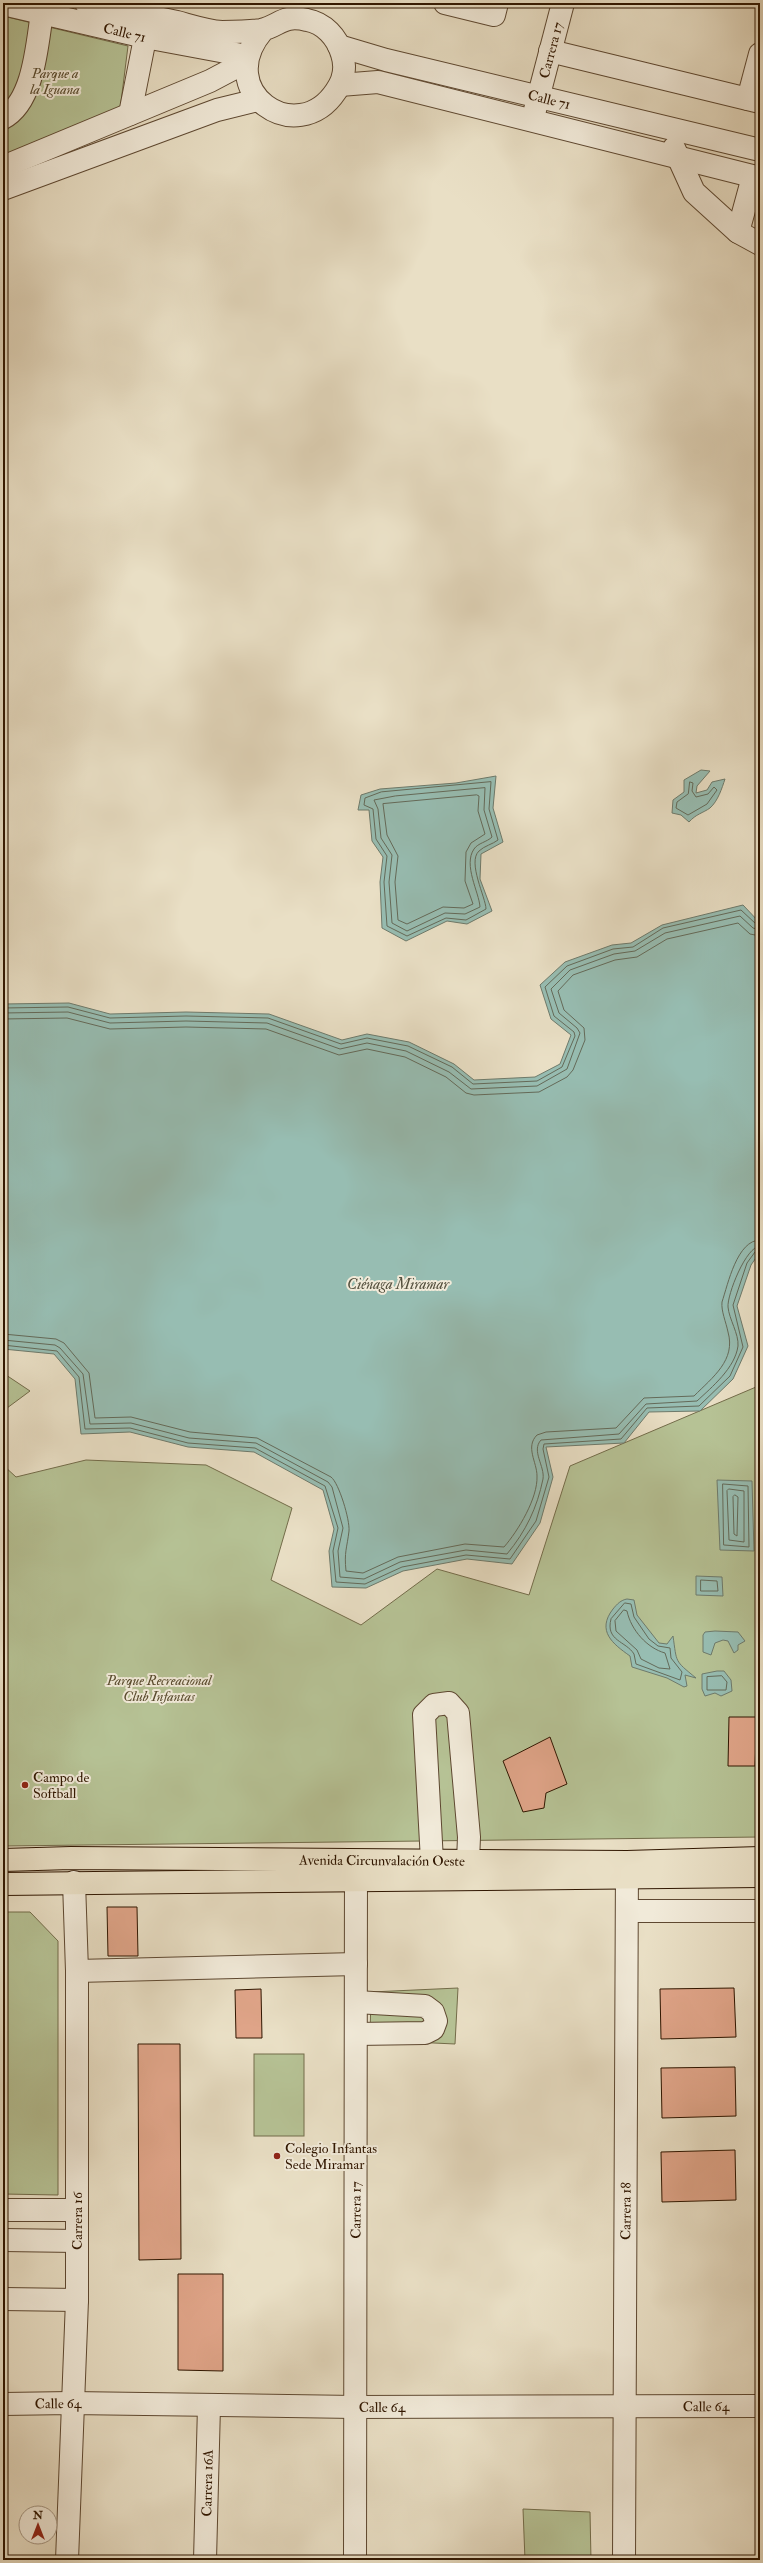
<svg xmlns="http://www.w3.org/2000/svg" width="763" height="2563" viewBox="0 0 763 2563" font-family="'IM FELL Double Pica',serif">
<style>
.green{fill:#b6c295;stroke:#736c4a}
.water{fill:#97bdb2;stroke:#6e7a6b}
.lines{fill:none;stroke-linecap:round;stroke-linejoin:round}
.shore{stroke:#646a59;stroke-width:1}
.building{fill:#dfa488;stroke:#301600}
.minor-casing{stroke:#5e4831;stroke-width:24}
.major-casing{stroke:#301600;stroke-width:24}
.minor{stroke:#f1ead9;stroke-width:22}
.major{stroke:#e9dfc5;stroke-width:22}
.poi-dot{fill:#8f2418;stroke:#f1ead9;stroke-width:1.5}
.labels{text-anchor:middle;dominant-baseline:central;stroke-width:4;stroke-linejoin:round;paint-order:stroke}
.street-label{font-size:14px;fill:#301600;stroke:#f1ead9}
.park-label{font-size:14px;font-style:italic;fill:#584a2d;stroke:#f1ead9}
.poi-label{font-size:14px;fill:#301600;stroke:#f1ead9;text-anchor:start}
.water-label{font-size:15px;font-style:italic;fill:#54503e;stroke:#f1ead9}
</style>
<rect width="100%" height="100%" fill="#e9dfc5"/>
<filter id="stains"><feTurbulence type="fractalNoise" baseFrequency=".005" numOctaves="4"/><feColorMatrix values="0 0 0 0 .2 0 0 0 0 .09 0 0 0 0 .02 0 0 0 .5 -.17"/></filter>
<radialGradient id="worn" r=".72"><stop offset=".6" stop-color="#630" stop-opacity="0"/><stop offset="1" stop-color="#630" stop-opacity=".3"/></radialGradient>
<g class="green">
<path d="M3 16 128 46 120 110 3 157Z"/>
<path d="M760 1320V1837L3 1846V1465L16 1477 86 1460 206 1465 292 1508 271 1580 361 1625 437 1569 529 1595 570 1466 756 1387Z"/>
<path d="M3 1373 30 1391 3 1411Z"/>
<path d="M3 1912H30L58 1941V2195L3 2194Z"/>
<path d="M458 1988 455 2044 370 2040 371 1992Z"/>
<rect x="254" y="2054" width="50" height="82"/>
<path d="M523 2509 590 2512 591 2560H525Z"/>
</g>
<g class="water">
<path d="M701 770 710 771 697 786 696 793 707 790 712 782 725 779C722 788 718 801 710 808 703 813 696 814 689 822L681 815 672 813 673 800 684 792V780Z"/>
<path d="M496 776 493 808 503 842 481 854 480 879 492 911 467 924 447 921 406 941 382 928 380 882 383 857 372 841 369 810H358L361 795 380 789 456 783Z"/>
<path d="M743 905 760 923V1252L751 1265 737 1306 748 1346 733 1379 700 1411 649 1412 624 1443 546 1447 553 1477 540 1523 512 1564 467 1559 403 1571 366 1588 332 1587 329 1551 334 1529 323 1490 254 1452 188 1447 130 1432 81 1434 75 1379 54 1354 3 1349V1004L69 1003 110 1014 186 1012 269 1014 342 1040 367 1034 409 1042 454 1064 474 1080 535 1077 560 1064 571 1035 551 1019 540 985 565 962 612 945 631 943 662 925Z"/>
<path d="M717 1480 752 1481 754 1551 720 1550Z"/>
<path d="M696 1576 722 1577 723 1596 696 1595Z"/>
<path d="M627 1599 634 1600 637 1615 659 1643 667 1644 673 1636C677 1663 674 1660 696 1678L685 1675 687 1686 684 1687 667 1678 632 1667 630 1656C613 1644 596 1631 613 1609 617 1604 621 1600 627 1599Z"/>
<path d="M715 1631 738 1632 745 1641 738 1645V1650L734 1653 728 1641 723 1640 715 1643 711 1655 703 1652V1635L705 1632Z"/>
<path d="M717 1671H724L731 1680 732 1691 721 1696 715 1693 705 1696 702 1689V1674Z"/>
</g>
<g class="lines">
<g class="shore">
<path d="M491 782 489 809 498 840C493 844 484 846 479 851 467 862 486 898 486 909L466 920 446 918 407 936 387 926 384 882 387 856 376 839 373 809 364 805 365 798 381 792Z"/>
<path d="M690 782 693 783 692 791 696 797 708 794 714 787 717 790 707 804 688 815 676 808 677 802 688 794Z"/>
<path d="M485 788 484 810 492 837C487 842 478 843 474 849 463 865 479 892 480 907L465 914 445 913 407 931 392 923 389 882 392 855 381 838 378 809 374 800 395 796Z"/>
<path d="M477 795 479 796 478 811 485 834 471 843 466 852 465 881 473 904 464 908 443 907 407 924 398 920 395 882 398 856 387 835 383 804Z"/>
<path d="M3 1008 68 1007 110 1018 186 1016 268 1018 341 1044 367 1038 408 1046 452 1067 473 1084 537 1081 562 1067 575 1036 574 1032 554 1016 545 987 567 966 613 949 633 947 663 928 741 910 756 924 760 925"/>
<path d="M3 1013 68 1012 110 1023 186 1021 267 1023 340 1049 367 1043 406 1051 449 1072 471 1089 537 1086 567 1069 580 1033 577 1028 559 1013 551 989 570 970 614 954 635 951 665 933 740 916 753 928 760 930"/>
<path d="M3 1019 67 1018 110 1029 186 1027 266 1029 339 1055 367 1049 405 1057 446 1077 466 1093 474 1095 539 1092 567 1077 573 1070 585 1040 584 1028 564 1010 558 991 573 975 615 960 637 957 667 939 738 923 750 934 760 936"/>
<path d="M3 1334 56 1339 64 1343 89 1373 95 1418 131 1417 190 1432 257 1438 331 1477C339 1483 350 1520 349 1531 347 1548 344 1552 346 1571L363 1573 398 1557 465 1544 504 1547C518 1531 538 1498 537 1476 537 1462 525 1447 537 1435L546 1432 616 1428 644 1398 694 1396C713 1377 736 1360 728 1332 726 1322 721 1311 722 1302 728 1284 737 1240 760 1240"/>
<path d="M3 1340 55 1345 60 1348 83 1374 90 1424 131 1423 189 1438 256 1443 328 1482 332 1487 343 1528 338 1551 340 1577 364 1579 400 1562 466 1550 507 1554C526 1531 537 1508 543 1479 545 1466 531 1451 541 1440L619 1434 646 1404 697 1401C712 1387 735 1368 738 1346 739 1334 729 1319 728 1307 727 1295 746 1246 760 1246"/>
<path d="M3 1345 57 1351 79 1377 85 1429 130 1428 188 1443 255 1448 325 1486 338 1528 333 1551 336 1582 365 1584 402 1567 466 1555 510 1559 536 1521 549 1477 543 1449 544 1444 621 1439 647 1408 699 1406 730 1376 743 1347 733 1305 747 1263 755 1252 760 1251"/>
<path d="M723 1484 748 1486 749 1547 724 1545Z"/>
<path d="M729 1489 744 1491V1542L729 1540 727 1491Z"/>
<path d="M735 1495 738 1497 737 1536 734 1534 733 1497Z"/>
<path d="M701 1580 717 1581 718 1591H701Z"/>
<path d="M625 1603 631 1604 634 1617 649 1639 658 1646 670 1648 671 1658 682 1672 680 1680 636 1664C635 1661 635 1657 634 1654 626 1641 605 1641 611 1619Z"/>
<path d="M624 1610 627 1611C631 1630 647 1648 665 1653L670 1669 659 1668 641 1659 637 1650 616 1631 615 1621Z"/>
<path d="M722 1676 727 1682 726 1690H707V1677Z"/>
</g>
</g>
<g class="building">
<path d="M729 1717H757L755 1766H728Z"/>
<path d="M550 1737 567 1784 546 1793 544 1808 523 1812 503 1761Z"/>
<path d="M107 1907H137L138 1956H108Z"/>
<path d="M734 1988 736 2037 661 2039 660 1989Z"/>
<path d="M261 1989 262 2038H236L235 1990Z"/>
<path d="M138 2044H180L181 2259 139 2260Z"/>
<path d="M735 2067 736 2116 662 2118 661 2068Z"/>
<path d="M735 2150 736 2200 662 2202 661 2152Z"/>
<path d="M178 2274H223V2371L178 2370Z"/>
</g>
<g class="lines">
<defs>
<g id="minor">
<path d="M86 3C116 9 147 16 177 22 192 26 207 31 222 32 234 32 249 32 261 30 280 26 282 14 307 20 324 23 337 37 342 54 346 66 344 80 336 91 297 150 211 91 263 30"/>
<path d="M445 3 494 15 497 3"/>
<path id="s1" d="M3 4 145 37 247 56"/>
<path id="s2" d="M339 46 386 60 760 150"/>
<path d="M550 51 760 102"/>
<path d="M340 85 378 82 760 178"/>
<path d="M748 99 760 54"/>
<path id="s3" d="M535 110 563 3"/>
<path d="M130 114 148 23"/>
<path d="M3 118C34 102 37 44 42 13"/>
<path d="M674 148 694 192 738 232"/>
<path d="M3 167 210 81 246 62"/>
<path d="M753 177 738 232 760 244"/>
<path d="M3 189 217 110 258 100"/>
<path d="M432 1861 424 1715 434 1705 449 1703 458 1713 469 1837 468 1861"/>
<path d="M627 1911H760"/>
<path d="M77 1971 356 1964"/>
<path d="M356 2002 425 2006 433 2012 436 2021 433 2029 425 2033 356 2034"/>
<path d="M3 2210H77"/>
<path d="M3 2240 77 2241"/>
<path d="M3 2299 77 2300"/>
<path id="s4" d="M3 2404 71 2403 355 2407 760 2406"/>
<path d="M67 2560 77 2300V1971L74 1882"/>
<path id="s5" d="M205 2560 209 2406"/>
<path id="s6" d="M355 2560 356 1861"/>
<path id="s7" d="M624 2560 627 1862"/>
</g>
<g id="major">
<path id="s8" d="M3 1860 71 1858 627 1862 760 1858"/>
<path d="M3 1884 760 1876"/>
</g>
</defs>
<use href="#minor" class="minor-casing"/>
<use href="#major" class="major-casing"/>
<use href="#minor" class="minor"/>
<use href="#major" class="major"/>
</g>
<g class="poi-dot">
<circle cx="25" cy="1785" r="4"/>
<circle cx="277" cy="2156" r="4"/>
</g>
<g class="labels">
<g class="street-label">
<text stroke="none"><textPath href="#s1" startOffset="125">Calle 71</textPath></text>
<text stroke="none"><textPath href="#s3" startOffset="62">Carrera 17</textPath></text>
<text stroke="none"><textPath href="#s2" startOffset="217">Calle 71</textPath></text>
<text stroke="none"><textPath href="#s8" startOffset="379">Avenida Circunvalación Oeste</textPath></text>
<text stroke="none"><textPath href="#s6" startOffset="350">Carrera 17</textPath></text>
<text stroke="none"><textPath href="#s7" startOffset="349">Carrera 18</textPath></text>
<text transform="translate(77 2221) rotate(-90)">Carrera 16</text>
<text stroke="none"><textPath href="#s4" startOffset="55">Calle 64</textPath></text>
<text stroke="none"><textPath href="#s4" startOffset="703">Calle 64</textPath></text>
<text stroke="none"><textPath href="#s4" startOffset="379">Calle 64</textPath></text>
<text stroke="none"><textPath href="#s5" startOffset="77">Carrera 16A</textPath></text>
</g>
<g class="park-label">
<text x="55" y="73">Parque a<tspan x="55" dy="16">la Iguana</tspan></text>
<text x="159" y="1680">Parque Recreacional<tspan x="159" dy="16">Club Infantas</tspan></text>
</g>
<g class="poi-label">
<text x="33" y="1777">Campo de<tspan x="33" dy="16">Softball</tspan></text>
<text x="285" y="2148">Colegio Infantas<tspan x="285" dy="16">Sede Miramar</tspan></text>
</g>
<g class="water-label">
<text x="398" y="1284">Ciénaga Miramar</text>
</g>
</g>
<rect width="763" height="2563" fill="none" stroke="#e9dfc5" stroke-width="16"/>
<rect x="4" y="4" width="755" height="2555" fill="none" stroke="#301600" stroke-width="2"/>
<rect x="8" y="8" width="747" height="2547" fill="none" stroke="#301600"/>
<g transform="translate(38 2525)"><circle r="19" fill="#f1ead9" stroke="#a49582"/>
<path d="M0-3L7 15L0 10L-7 15Z" fill="#8f2418"/>
<text y="-6" font-size="11" font-weight="bold" text-anchor="middle" fill="#301600">N</text>
</g>
<rect width="100%" height="100%" filter="url(#stains)"/>
<rect width="100%" height="100%" fill="url(#worn)"/>
</svg>
